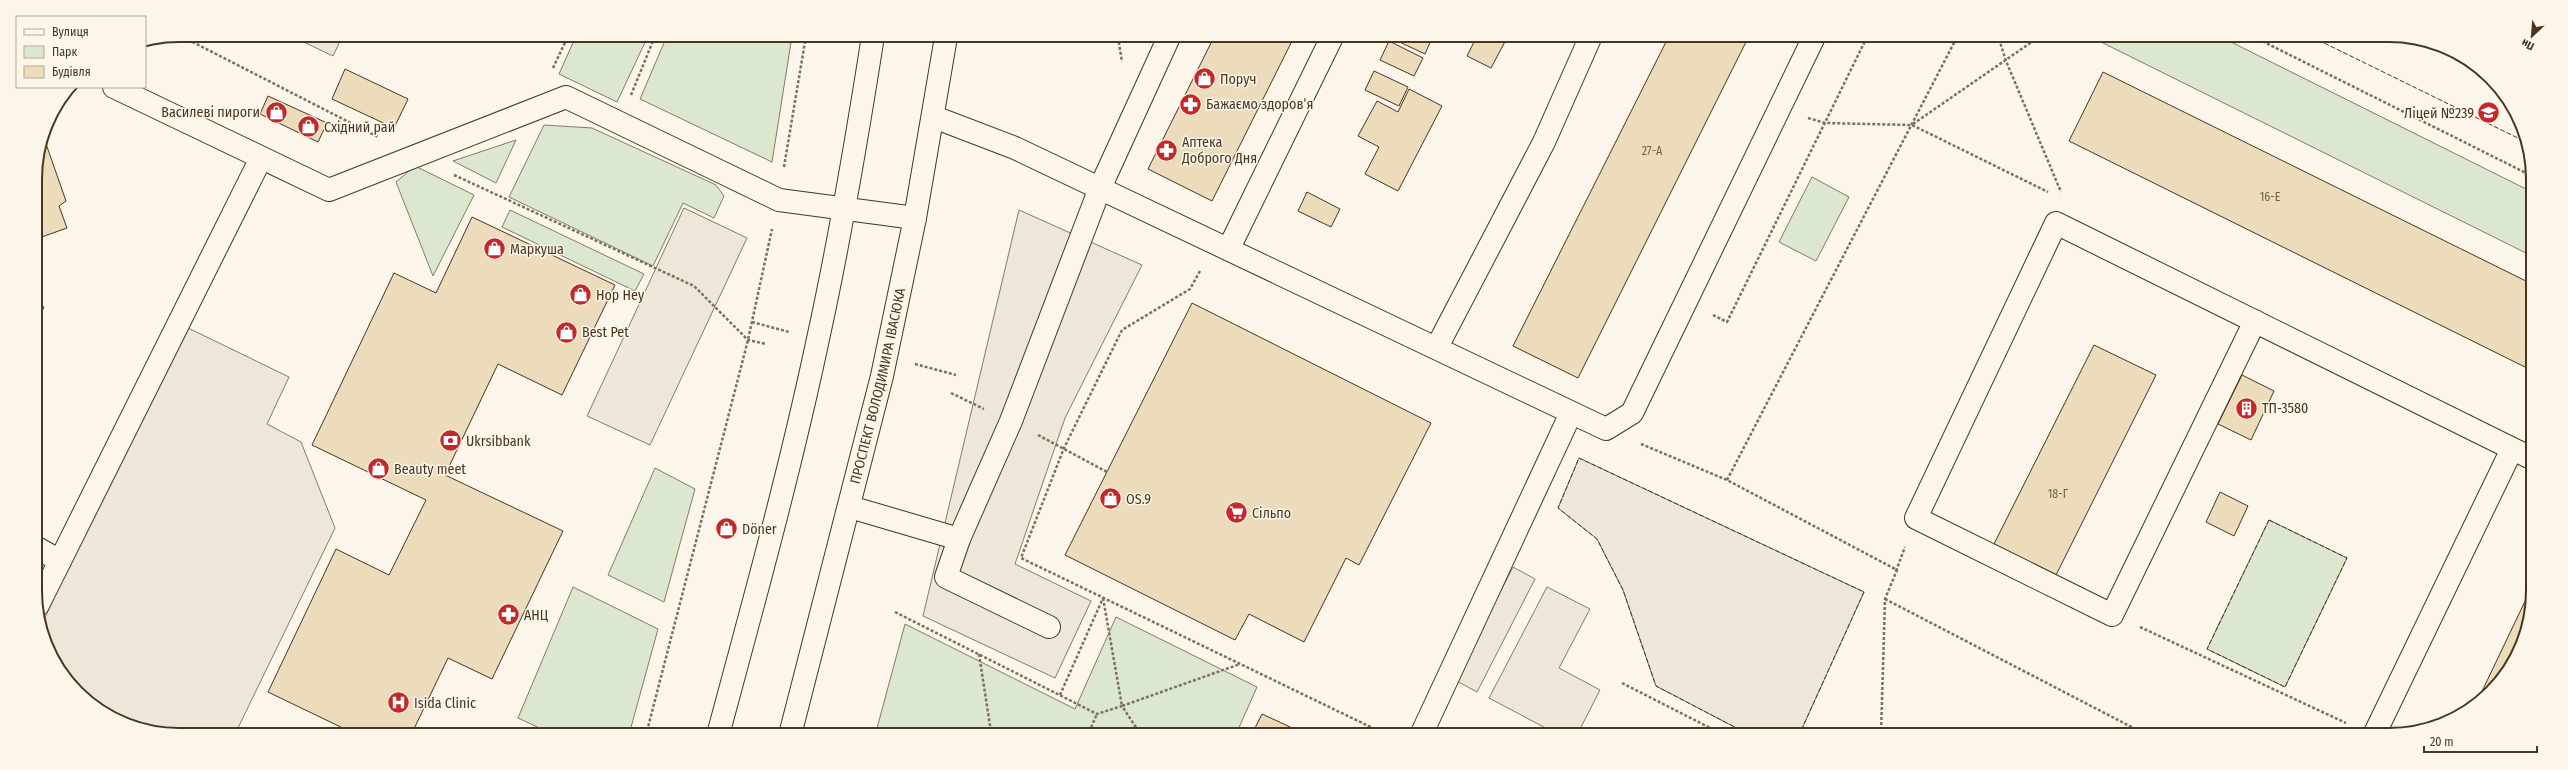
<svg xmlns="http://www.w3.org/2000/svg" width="2568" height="770" viewBox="0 0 2568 770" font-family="'Fira Sans Condensed',sans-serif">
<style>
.green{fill:#dce7d0;stroke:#887966}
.parking{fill:#ede7d9;stroke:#887966}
.building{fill:#ecdcbc;stroke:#4a3520}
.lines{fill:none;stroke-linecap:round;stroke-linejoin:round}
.minor-casing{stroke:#4a3520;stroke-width:24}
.major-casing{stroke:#4a3520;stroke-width:24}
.path{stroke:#7f6f5c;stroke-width:2.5;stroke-dasharray:3 2;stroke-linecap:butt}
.minor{stroke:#fbf6e9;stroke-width:22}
.major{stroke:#fbf6e9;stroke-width:22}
.fence{stroke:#4a3520;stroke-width:1;stroke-dasharray:5 2;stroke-linecap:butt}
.labels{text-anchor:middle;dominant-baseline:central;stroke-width:3;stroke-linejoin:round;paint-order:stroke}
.number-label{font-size:12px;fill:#725f47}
.poi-label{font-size:14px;fill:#4a3520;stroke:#fbf6e9;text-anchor:start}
.street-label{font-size:14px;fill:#4a3520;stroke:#fbf6e9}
.rim{fill:none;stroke:#4a3520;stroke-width:2}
</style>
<rect width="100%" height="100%" fill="#fbf6e9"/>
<g class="green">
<path d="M576 36H648L617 102 559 74Z"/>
<path d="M667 36H792L772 162 640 99Z"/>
<path d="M2103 39H2225L2530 191V255L2101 42Z"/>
<path d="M544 125 592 128 716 185 724 196 714 218 683 203 653 266 509 197Z"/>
<path d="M516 140 496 183 453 161Z"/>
<path d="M415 166 474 195 433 276 396 182Z"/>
<path d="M1812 177 1849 197 1816 261 1779 242Z"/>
<path d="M510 210 644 274 635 291 502 227Z"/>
<path d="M655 468 695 489 664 602 608 575Z"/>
<path d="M2269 520 2347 558 2285 687 2207 649Z"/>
<path d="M573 587 658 629 630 731H546L518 718Z"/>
<path d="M1116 617 1257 687 1237 732H876L905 624 1075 709Z"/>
</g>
<g class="parking">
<path d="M289 35H343L333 56Z"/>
<path d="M684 208 747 238 650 445 587 416Z"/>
<path d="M1019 210 1142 265 1065 418 1015 564 1091 601 1055 678 923 616Z"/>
<path d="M182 325 289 377 267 424 301 442 335 528 237 730H142L107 716 71 686 41 626Z"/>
<path d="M1579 458 1864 592 1800 733H1746L1656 686 1623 590 1597 539 1558 508Z"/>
<path d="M1513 567 1535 579 1477 692 1455 680Z"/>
<path d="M1547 587 1590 609 1559 668 1600 690 1578 733H1555L1489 698Z"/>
</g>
<g class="building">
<path d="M1214 37H1294L1212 201 1148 169Z"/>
<path d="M1391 38H1432L1425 54Z"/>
<path d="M1476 38H1507L1491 68 1467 56Z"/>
<path d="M1668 38H1748L1578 378 1513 346Z"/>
<path d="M1389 41 1423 58 1414 76 1380 60Z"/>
<path d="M345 69 408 99 394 128 332 99Z"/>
<path d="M1374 71 1408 87 1399 106 1365 90Z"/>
<path d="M2103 72 2530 283 2529 369 2069 141Z"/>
<path d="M1409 89 1442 106 1398 191 1365 174 1379 147 1358 136 1377 101 1398 112Z"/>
<path d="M268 96 327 123 318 142 260 114Z"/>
<path d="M42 141H45L66 201 59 206 67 228 36 239 35 170Z"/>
<path d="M1307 192 1340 209 1331 227 1298 211Z"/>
<path d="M472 217 615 285 562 395 498 364 445 475 563 531 492 679 448 658 413 731H349L268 692 336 549 389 575 426 500 312 445 394 273 436 293Z"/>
<path d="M36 302 44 307 36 323Z"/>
<path d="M1192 303 1431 423 1359 565 1346 558 1304 642 1249 614 1235 640 1065 555Z"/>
<path d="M2094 345 2156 375 2056 575 1994 544Z"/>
<path d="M2242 375 2274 391 2251 440 2218 424Z"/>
<path d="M2220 492 2248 506 2234 536 2206 522Z"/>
<path d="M2528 595V628L2509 671 2475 706Z"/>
<path d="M1262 714 1301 732H1253Z"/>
</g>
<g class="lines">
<defs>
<g id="minor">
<path d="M114 87 329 190 566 97 779 200 915 218"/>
<path d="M934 117 1015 148 1606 429 1632 413 1813 39"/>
<path d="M1229 248 1332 37"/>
<path d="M2255 321 2112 615 1916 518 2056 223 2529 457"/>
<path d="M1437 347 1544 142 1590 38"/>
<path d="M850 507 959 539"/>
<path d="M37 548 60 561"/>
<path d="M38 605 261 158"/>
<path d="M1049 627 946 577 959 539 1011 421 1100 188 1169 37"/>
<path d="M1422 733 1571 413"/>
<path d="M2374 735 2512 449"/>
</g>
<g id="major">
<path d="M719 731C754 601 790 471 818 339 840 239 857 138 873 36"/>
<path id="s1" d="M791 731 882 376 915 218 946 37"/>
</g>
</defs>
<use href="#minor" class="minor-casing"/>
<use href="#major" class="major-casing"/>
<g class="path">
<path d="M179 35 378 137"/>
<path d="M1118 37 1122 62"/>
<path d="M1999 39 2006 61 2061 192"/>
<path d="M2258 39 2530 175"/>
<path d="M553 68 568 36"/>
<path d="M631 95 655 36"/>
<path d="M1808 118 1825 123 1912 125 2048 192"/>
<path d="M1913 124 2036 39"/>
<path d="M784 167 806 36"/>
<path d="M454 175 694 286 748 340 766 344"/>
<path d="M1200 271 1190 289 1122 330 1064 448 1021 558 1383 733"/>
<path d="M1713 315 1727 322 1866 39"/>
<path d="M752 322 789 332"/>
<path d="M915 364 956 375"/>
<path d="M951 393 984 409"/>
<path d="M1038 435 1107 472"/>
<path d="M1641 444 1727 480 1897 570 1885 599 1881 734"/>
<path d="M1727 480 1956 39"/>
<path d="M1896 571 1905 547"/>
<path d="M1103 598 1122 706 1240 664"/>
<path d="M1885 599 2145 734"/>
<path d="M895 612 1097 714 1122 706 1139 732"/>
<path d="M2140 627 2346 723"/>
<path d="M979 654 991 732"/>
<path d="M1622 683 1720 733"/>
<path d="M1060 695 1103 598"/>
<path d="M647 731 748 340 772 229"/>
<path d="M1089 732 1097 714"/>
</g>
<use href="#minor" class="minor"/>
<use href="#major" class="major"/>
<g class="fence">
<path d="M2318 40 2526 142"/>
<path d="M2269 520 2347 558 2285 687 2207 649Z"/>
<path d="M1746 733 1656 686 1623 590 1597 539 1558 508 1579 458 1864 592 1800 733"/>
</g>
</g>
<defs>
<symbol id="shop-disc" viewBox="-11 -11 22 22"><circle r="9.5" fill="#c62828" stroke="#fbf6e9"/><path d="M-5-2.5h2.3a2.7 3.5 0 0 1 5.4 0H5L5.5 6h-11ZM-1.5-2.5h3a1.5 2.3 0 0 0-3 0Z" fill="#fff"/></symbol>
<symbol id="pharmacy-disc" viewBox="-11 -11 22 22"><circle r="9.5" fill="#c62828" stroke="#fbf6e9"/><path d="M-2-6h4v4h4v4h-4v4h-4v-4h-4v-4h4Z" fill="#fff"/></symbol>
<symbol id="school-disc" viewBox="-11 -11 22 22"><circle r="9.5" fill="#c62828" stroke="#fbf6e9"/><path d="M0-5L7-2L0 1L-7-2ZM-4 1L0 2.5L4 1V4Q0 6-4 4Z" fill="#fff"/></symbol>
<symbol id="building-disc" viewBox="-11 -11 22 22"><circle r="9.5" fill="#c62828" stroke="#fbf6e9"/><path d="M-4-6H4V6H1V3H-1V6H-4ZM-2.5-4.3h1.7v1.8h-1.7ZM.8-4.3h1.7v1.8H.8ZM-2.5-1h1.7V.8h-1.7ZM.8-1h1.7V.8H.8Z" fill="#fff"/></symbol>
<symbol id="bank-disc" viewBox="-11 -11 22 22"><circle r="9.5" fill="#c62828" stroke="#fbf6e9"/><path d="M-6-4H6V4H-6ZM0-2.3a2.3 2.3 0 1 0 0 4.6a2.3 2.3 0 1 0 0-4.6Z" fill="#fff"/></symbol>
<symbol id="supermarket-disc" viewBox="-11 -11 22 22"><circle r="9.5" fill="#c62828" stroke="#fbf6e9"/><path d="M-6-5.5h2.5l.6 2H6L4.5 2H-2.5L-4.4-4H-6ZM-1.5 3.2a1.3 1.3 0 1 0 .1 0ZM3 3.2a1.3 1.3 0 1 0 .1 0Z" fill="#fff"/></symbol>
<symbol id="hospital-disc" viewBox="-11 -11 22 22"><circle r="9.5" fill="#c62828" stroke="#fbf6e9"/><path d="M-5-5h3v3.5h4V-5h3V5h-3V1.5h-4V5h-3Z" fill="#fff"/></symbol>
</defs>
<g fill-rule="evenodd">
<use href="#shop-disc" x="1192" y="66" width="25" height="25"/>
<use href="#pharmacy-disc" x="1178" y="92" width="25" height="25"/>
<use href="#shop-disc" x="264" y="100" width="25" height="25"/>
<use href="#school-disc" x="2476" y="100" width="25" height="25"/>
<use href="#shop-disc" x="296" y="114" width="25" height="25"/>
<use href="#pharmacy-disc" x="1154" y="138" width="25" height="25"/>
<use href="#shop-disc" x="482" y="236" width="25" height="25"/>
<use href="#shop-disc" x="568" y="282" width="25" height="25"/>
<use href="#shop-disc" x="554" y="320" width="25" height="25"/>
<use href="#building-disc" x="2234" y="396" width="25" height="25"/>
<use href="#bank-disc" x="438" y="428" width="25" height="25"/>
<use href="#shop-disc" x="366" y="456" width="25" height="25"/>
<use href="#shop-disc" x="1098" y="486" width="25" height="25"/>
<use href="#supermarket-disc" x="1224" y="500" width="25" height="25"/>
<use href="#shop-disc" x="714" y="516" width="25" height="25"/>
<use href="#pharmacy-disc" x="496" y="602" width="25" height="25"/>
<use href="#hospital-disc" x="386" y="690" width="25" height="25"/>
</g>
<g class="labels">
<g class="number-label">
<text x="1652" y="151">27-А</text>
<text x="2270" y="197">16-Е</text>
<text x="2058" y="494">18-Г</text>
</g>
<g class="poi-label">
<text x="1220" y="79">Поруч</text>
<text x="1206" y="104">Бажаємо здоровʼя</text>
<text x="260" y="112" text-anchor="end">Василеві пироги</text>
<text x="2474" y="113" text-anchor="end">Ліцей №239</text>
<text x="324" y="127">Східний рай</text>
<text x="1182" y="142">Аптека<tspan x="1182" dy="16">Доброго Дня</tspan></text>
<text x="510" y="249">Маркуша</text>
<text x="596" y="295">Hop Hey</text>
<text x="582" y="332">Best Pet</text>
<text x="2262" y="408">ТП-3580</text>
<text x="466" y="441">Ukrsibbank</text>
<text x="394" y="469">Beauty meet</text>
<text x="1126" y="499">OS.9</text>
<text x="1252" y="513">Сільпо</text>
<text x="742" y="529">Döner</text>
<text x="524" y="615">АНЦ</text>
<text x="414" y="703">Isida Clinic</text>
</g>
<g class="street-label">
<text stroke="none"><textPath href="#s1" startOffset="356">ПРОСПЕКТ ВОЛОДИМИРА ІВАСЮКА</textPath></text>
</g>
</g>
<path d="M0 0H2568V770H0ZM179 42H2389A137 137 0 0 1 2526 179V591A137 137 0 0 1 2389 728H179A137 137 0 0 1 42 591V179A137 137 0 0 1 179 42Z" fill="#fbf6e9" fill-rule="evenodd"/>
<path class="rim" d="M179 42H2389A137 137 0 0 1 2526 179V591A137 137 0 0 1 2389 728H179A137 137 0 0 1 42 591V179A137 137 0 0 1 179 42Z"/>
<rect x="16" y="16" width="130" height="72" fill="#fbf6e9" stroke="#b4a999"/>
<rect x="24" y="29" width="20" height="6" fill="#fbf6e9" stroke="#b4a999"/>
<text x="52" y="36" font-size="12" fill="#4a3520">Вулиця</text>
<rect x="24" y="46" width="20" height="12" fill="#dce7d0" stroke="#b4a999"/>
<text x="52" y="56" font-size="12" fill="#4a3520">Парк</text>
<rect x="24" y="66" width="20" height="12" fill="#ecdcbc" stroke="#b4a999"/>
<text x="52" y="76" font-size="12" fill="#4a3520">Будівля</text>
<g transform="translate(2532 36) rotate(206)" stroke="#fbf6e9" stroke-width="3" paint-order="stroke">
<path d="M0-3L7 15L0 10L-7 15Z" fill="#4a3520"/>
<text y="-6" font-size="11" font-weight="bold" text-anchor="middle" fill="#4a3520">Пн</text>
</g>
<path d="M2424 746v6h113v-6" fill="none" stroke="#4a3520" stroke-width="2"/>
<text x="2430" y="746" font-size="12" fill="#4a3520" stroke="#fbf6e9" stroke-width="3" paint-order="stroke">20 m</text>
</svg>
